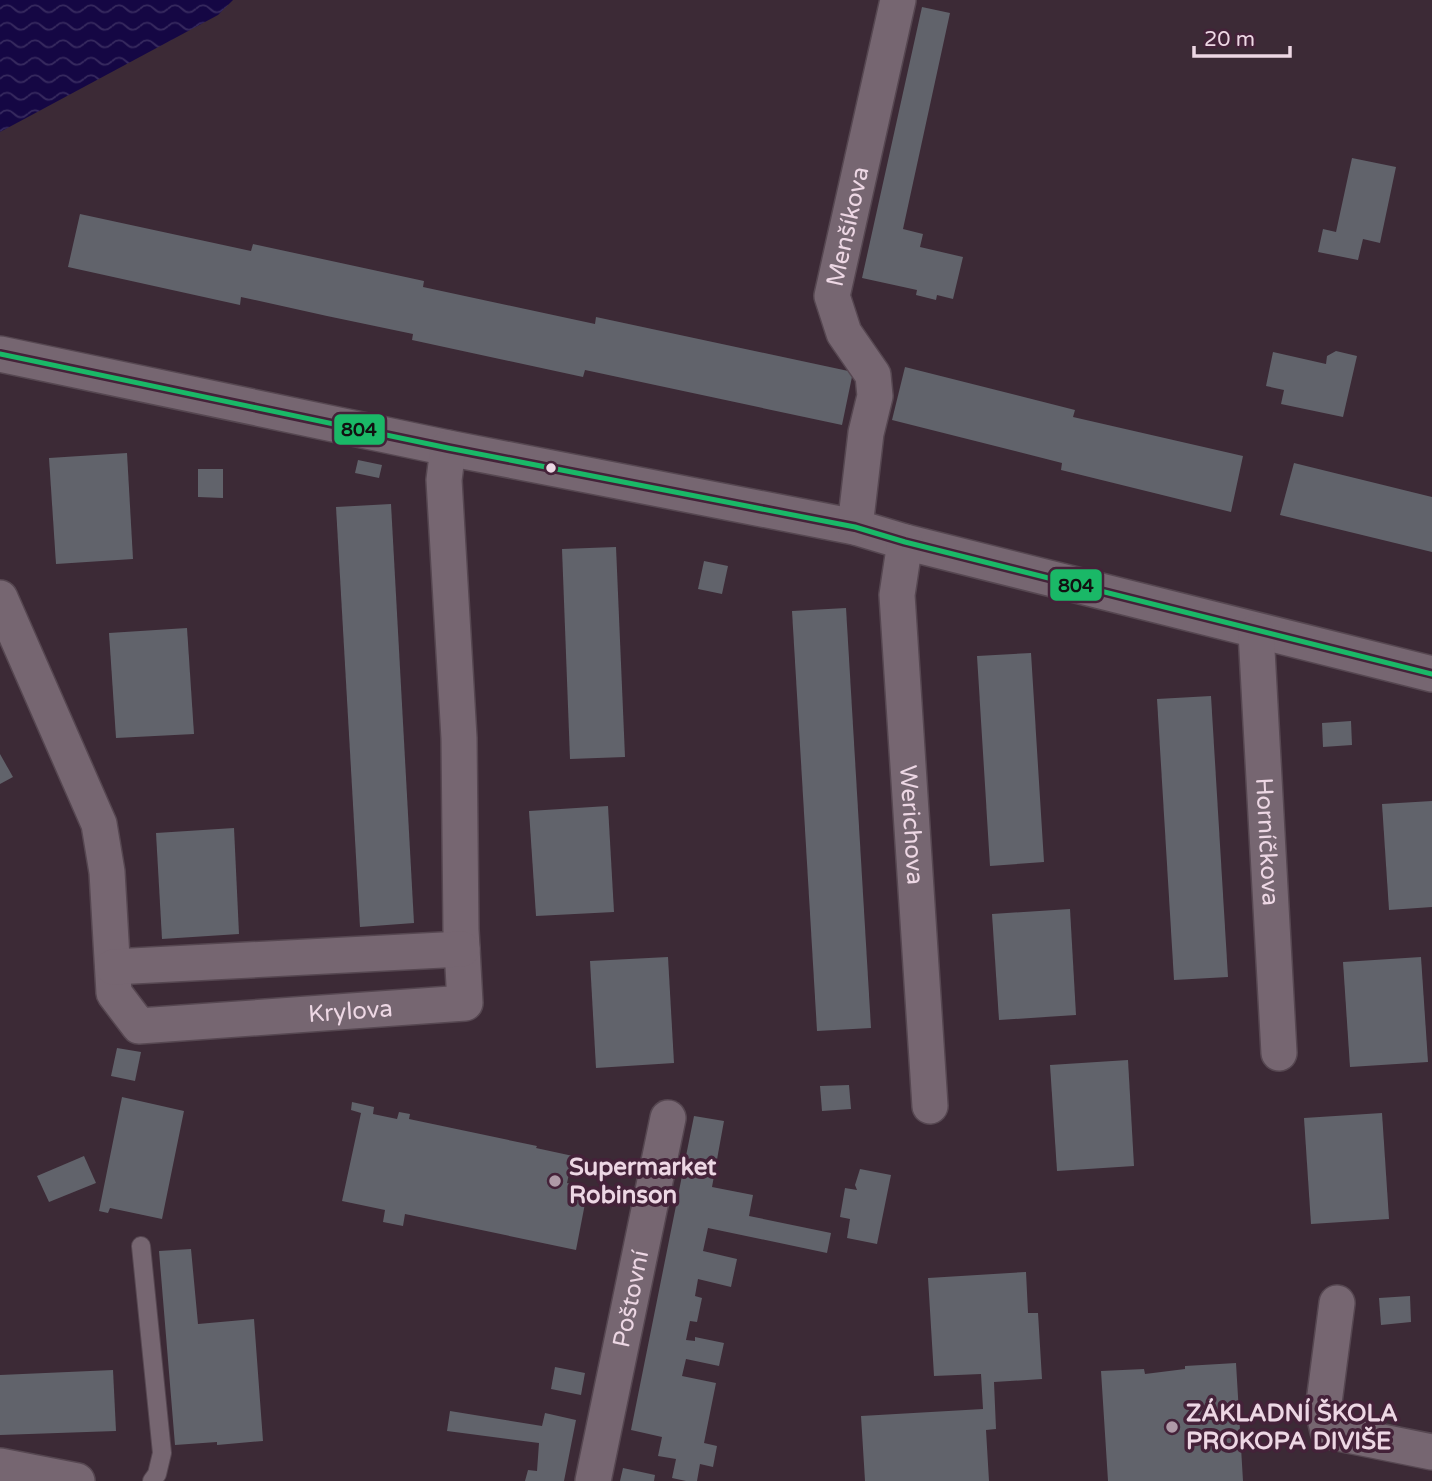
<svg xmlns="http://www.w3.org/2000/svg" width="1432" height="1481" viewBox="0 0 1432 1481" font-family="'Varela Round',sans-serif">
<style>
.water{fill:url(#water-waves)}
.building{fill:#61636b}
.lines{fill:none;stroke-linecap:round;stroke-linejoin:round}
.service-casing{stroke:#564751;stroke-width:20}
.minor-casing{stroke:#564751;stroke-width:38}
.service{stroke:#766671;stroke-width:18}
.minor{stroke:#766671;stroke-width:35}
.bus-1-casing{stroke:#442239;stroke-width:10}
.bus-1{stroke:#1ab867;stroke-width:5}
.bus-dot{fill:#edd7e4;stroke:#442239;stroke-width:2.5}
.poi-dot{fill:#af9aa7;stroke:#442239;stroke-width:2.5}
.labels{text-anchor:middle;dominant-baseline:central;stroke-width:7;stroke-linejoin:round;paint-order:stroke}
.street-label{font-size:24px;fill:#edd7e4;stroke:#442239}
.poi-label{font-size:24px;font-weight:bold;fill:#edd7e4;stroke:#442239;text-anchor:start}
.line-badge{stroke:#442239;stroke-width:2.5}
.pale-badge-label{font-size:19px;text-anchor:middle;font-weight:bold;fill:#111}
</style>
<defs>
<pattern id="water-waves" width="16" height="10" patternUnits="userSpaceOnUse" patternTransform="scale(1.75)"><rect width="16" height="10" fill="#150744"/><path d="M0 5q4-4 8 0t8 0" fill="none" stroke="#372a5f"/></pattern>
</defs>
<rect width="100%" height="100%" fill="#3c2a36"/>
<path class="water" d="M0 0H233L218 15 0 132Z"/>
<g class="building">
<path d="M922 7 950 13 903 229 923 234 920 247 963 257 953 299 937 295 936 300 916 295 917 290 862 278Z"/>
<path d="M1352 158 1396 167 1380 243 1363 239 1358 260 1318 252 1323 229 1336 232Z"/>
<path d="M80 214 251 251 253 244 424 281 423 287 595 324 596 317 853 372 842 425 585 370 583 377 412 340 413 334 327 316 241 297 240 305 68 267Z"/>
<path d="M1336 351 1357 356 1343 417 1281 404 1284 390 1266 386 1273 352 1326 364 1327 356Z"/>
<path d="M905 367 1075 410 1073 417 1243 456 1231 512 1061 470 1062 463 892 420Z"/>
<path d="M127 453 133 559 56 564 49 458Z"/>
<path d="M358 460 382 465 379 478 355 473Z"/>
<path d="M1294 463 1432 497V552L1280 515Z"/>
<path d="M198 469H223V498L198 497Z"/>
<path d="M391 504 414 923 360 927 336 507Z"/>
<path d="M616 547 625 757 570 759 562 549Z"/>
<path d="M704 561 728 566 722 594 698 589Z"/>
<path d="M846 608 871 1028 817 1031 792 611Z"/>
<path d="M187 628 194 734 116 738 109 633Z"/>
<path d="M1031 653 1044 862 990 866 977 656Z"/>
<path d="M1211 696 1228 977 1174 980 1157 699Z"/>
<path d="M1351 721 1352 745 1323 747 1322 723Z"/>
<path d="M0 754 13 777 0 784Z"/>
<path d="M1432 801V907L1389 910 1382 804Z"/>
<path d="M608 806 614 912 536 916 529 811Z"/>
<path d="M234 828 239 934 162 939 156 833Z"/>
<path d="M1070 909 1076 1015 999 1020 992 914Z"/>
<path d="M668 957 674 1063 596 1068 590 961Z"/>
<path d="M1421 957 1428 1062 1350 1067 1343 962Z"/>
<path d="M117 1048 141 1052 135 1081 111 1076Z"/>
<path d="M1128 1060 1134 1166 1057 1171 1050 1065Z"/>
<path d="M849 1085 851 1109 822 1111 820 1086Z"/>
<path d="M122 1097 184 1111 162 1219 110 1208 108 1213 99 1211Z"/>
<path d="M352 1102 374 1107 373 1114 397 1119 399 1112 410 1114 409 1119 537 1146 536 1148 573 1156 567 1183 588 1188 576 1250 405 1214 403 1226 383 1222 385 1210 342 1201 361 1113 351 1110Z"/>
<path d="M1382 1113 1389 1219 1311 1224 1304 1118Z"/>
<path d="M694 1116 724 1121 712 1187 753 1195 749 1216 831 1233 827 1253 708 1228 703 1251 737 1259 731 1287 698 1279 695 1296 702 1298 697 1322 690 1321 686 1340 695 1341V1337L724 1343 719 1366 686 1359 682 1376 716 1383 704 1443 717 1446 713 1467 700 1464 697 1481H686L672 1478 676 1459 658 1456 662 1437 631 1430Z"/>
<path d="M84 1156 96 1183 49 1202 37 1176Z"/>
<path d="M860 1169 891 1175 877 1244 847 1238 850 1219 840 1217 845 1188 857 1190 855 1185Z"/>
<path d="M191 1249 198 1324 254 1319 263 1441 217 1445V1442L175 1445 159 1251Z"/>
<path d="M1026 1272 1028 1313H1038L1042 1379 994 1382 996 1429 986 1430 989 1481H865L861 1416 983 1409 981 1374 934 1376 928 1278Z"/>
<path d="M1410 1296 1411 1322 1381 1325 1379 1298Z"/>
<path d="M1236 1363 1243 1481H1108L1101 1371 1144 1369 1145 1374 1185 1369V1366Z"/>
<path d="M555 1367 585 1373 581 1395 551 1389Z"/>
<path d="M113 1370 116 1431 0 1435V1375Z"/>
<path d="M450 1411 542 1426 545 1413 576 1420 564 1481H525L528 1470 537 1471 539 1443 447 1431Z"/>
<path d="M623 1468 655 1475 654 1481H620Z"/>
</g>
<g class="lines">
<defs>
<path id="service" d="M141 1246 162 1453 157 1474 152 1481"/>
<g id="minor">
<path d="M0 354 448 448 855 527 905 542 1432 674"/>
<path id="s1" d="M855 527 866 433 875 396 873 375 844 333 832 296 898 0"/>
<path id="s2" d="M905 542 897 595 930 1106"/>
<path id="s3" d="M0 598 99 824 107 872 114 993 139 1026 465 1003 461 930 459 738 444 480 448 448"/>
<path id="s4" d="M1256 632 1279 1053"/>
<path d="M113 967 462 949"/>
<path d="M1337 1303 1323 1410 1328 1431 1432 1452"/>
<path d="M0 1466 77 1481"/>
<path id="s5" d="M593 1481 668 1118"/>
</g>
</defs>
<use href="#service" class="service-casing"/>
<use href="#minor" class="minor-casing"/>
<use href="#service" class="service"/>
<use href="#minor" class="minor"/>
<defs>
<path id="bus-1" d="M0 354 448 448 855 527 905 542 1432 674"/>
</defs>
<use href="#bus-1" class="bus-1-casing"/>
<use href="#bus-1" class="bus-1"/>
</g>
<circle class="bus-dot" cx="551" cy="468" r="6"/>
<g class="poi-dot">
<circle cx="555" cy="1181" r="7"/>
<circle cx="1172" cy="1427" r="7"/>
</g>
<g class="labels">
<g class="street-label">
<text stroke="none"><textPath href="#s1" startOffset="315">Menšíkova</textPath></text>
<text stroke="none"><textPath href="#s2" startOffset="284">Werichova</textPath></text>
<text stroke="none"><textPath href="#s4" startOffset="210">Horníčkova</textPath></text>
<text stroke="none"><textPath href="#s3" startOffset="670">Krylova</textPath></text>
<text stroke="none"><textPath href="#s5" startOffset="186">Poštovní</textPath></text>
</g>
<g class="poi-label">
<text x="569" y="1167">Supermarket<tspan x="569" dy="28">Robinson</tspan></text>
<text x="1186" y="1413">ZÁKLADNÍ ŠKOLA<tspan x="1186" dy="28">PROKOPA DIVIŠE</tspan></text>
</g>
</g>
<g class="line-badge">
<rect x="333" y="413" width="53" height="33" rx="7" fill="#1ab867"/>
<rect x="1049" y="568" width="54" height="34" rx="7" fill="#1ab867"/>
</g>
<g class="pale-badge-label">
<text x="359" y="436">804</text>
<text x="1076" y="592">804</text>
</g>
<path d="M1194 46v10h96v-10" fill="none" stroke="#edd7e4" stroke-width="3.5"/>
<text x="1204" y="46" font-size="21" fill="#edd7e4" stroke="#442239" stroke-width="5" paint-order="stroke">20 m</text>
</svg>
